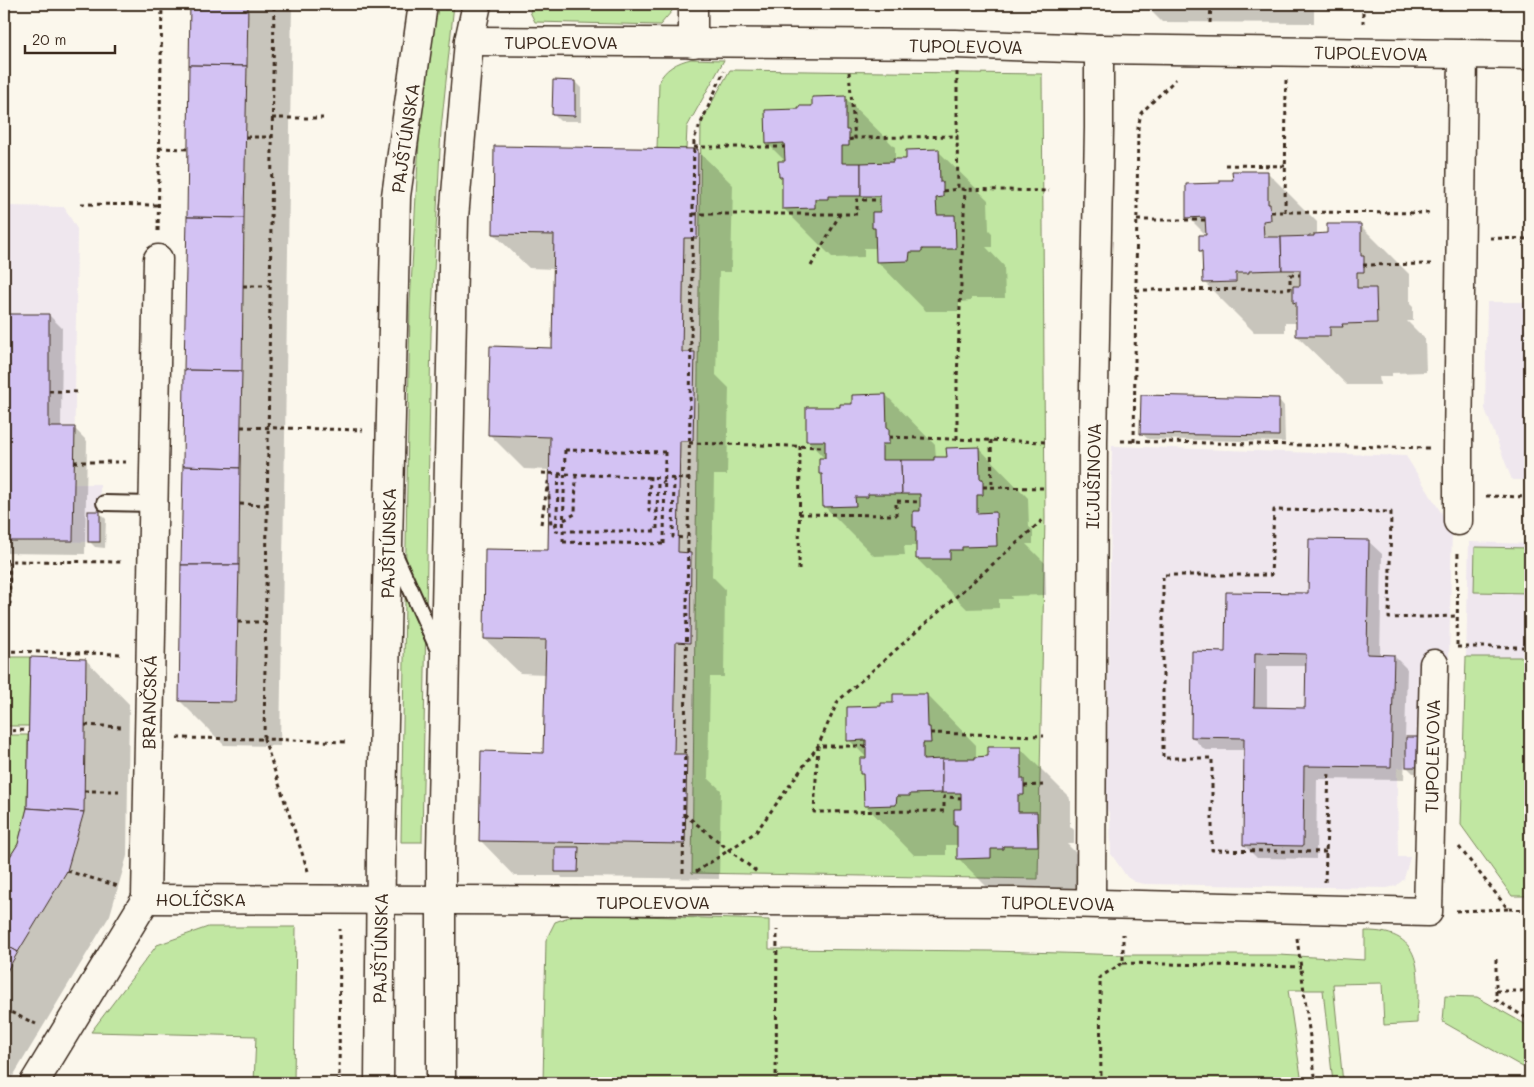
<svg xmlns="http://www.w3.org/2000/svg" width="1534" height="1087" viewBox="0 0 1534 1087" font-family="Mali,sans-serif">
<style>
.built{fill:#efe7ee}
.green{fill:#c1e7a2;stroke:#7e8860}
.shadow{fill:#0003;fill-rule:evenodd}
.building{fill:#d3c2f3;stroke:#3b2a1e;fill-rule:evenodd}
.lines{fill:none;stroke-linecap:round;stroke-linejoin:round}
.lane-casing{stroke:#3b2a1e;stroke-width:18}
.street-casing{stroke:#3b2a1e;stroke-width:31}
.secondary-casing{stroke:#3b2a1e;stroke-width:31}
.path{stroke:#3b2a1e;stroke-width:3;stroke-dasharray:4 4;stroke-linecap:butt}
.lane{stroke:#fbf7ec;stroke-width:14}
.street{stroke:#fbf7ec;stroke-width:28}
.secondary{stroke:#fbf7ec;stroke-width:28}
.path-bridge{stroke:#3b2a1e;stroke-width:3;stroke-dasharray:4 4;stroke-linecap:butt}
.labels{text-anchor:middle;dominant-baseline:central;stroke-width:4.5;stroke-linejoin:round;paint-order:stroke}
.street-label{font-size:18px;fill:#3b2a1e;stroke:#fbf7ec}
</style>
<rect width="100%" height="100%" fill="#fbf7ec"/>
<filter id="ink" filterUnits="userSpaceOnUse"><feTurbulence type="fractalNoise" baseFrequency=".02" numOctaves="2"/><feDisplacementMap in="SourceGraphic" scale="10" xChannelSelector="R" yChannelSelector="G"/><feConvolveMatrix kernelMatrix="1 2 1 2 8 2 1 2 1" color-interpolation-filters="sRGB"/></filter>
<g filter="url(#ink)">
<g class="built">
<path d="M4 206 64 207 77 229 74 484H100V542L4 541Z"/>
<path d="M1487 302H1530V480H1512L1485 409Z"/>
<path d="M1112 446 1406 456 1452 530 1449 659 1424 657 1419 767 1397 768 1398 857H1410L1404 879 1396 886 1387 888 1145 884 1135 882 1127 877 1111 854 1110 815 1106 807Z"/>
<path d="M1469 542 1530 544V657H1466Z"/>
</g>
<g class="green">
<path d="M437 4H454L441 129 431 333 422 842H401L410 304 420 124Z"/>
<path d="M532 4H678L660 25 535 22 530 12Z"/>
<path d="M691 59 724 60 687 127 686 149H657L659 82C664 69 678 62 691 59Z"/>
<path d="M730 70 1042 74 1045 518 1038 879 692 873 701 122Z"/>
<path d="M1475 547 1530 548V593L1474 592Z"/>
<path d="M6 657H30L29 726H8L4 721Z"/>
<path d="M1466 657H1530V896H1512L1461 825Z"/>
<path d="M10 735H28L27 808 18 844 4 866 6 739 7 736Z"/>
<path d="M577 914 769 920V949L991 951 1127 955H1279L1365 960V931C1428 930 1418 977 1417 1023L1384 1025 1382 983 1333 984 1343 1083H1333L1323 990H1288L1302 1083H543L546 940 555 922Z"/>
<path d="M208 927H296L294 1083H254L256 1036 91 1032 157 945Z"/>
<path d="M1445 996 1477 997 1530 1027V1071L1443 1022Z"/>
</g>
<g class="shadow">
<path d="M192 4H292L280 746 224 745 180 701Z"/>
<path d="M1144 4H1314V23L1162 22Z"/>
<path d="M575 82 581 88V121H560L554 115Z"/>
<path d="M845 98 895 147V161L908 160 938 151 988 200 989 230 992 233V247H986L1004 266 1005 298H971V301L959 302V311H926L877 261 876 248H864V257L833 258 784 209 783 179 780 176 786 162 767 143 801 110Z"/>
<path d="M698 151 733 185 731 272H719L716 375 729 388 727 475H714L712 576 725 589 724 677H710L708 778 721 790 719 879 584 877V878H562L561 876H515L481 841 544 754 546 674 520 673 485 639 549 552 550 470 524 469 489 434 553 349 554 269 529 268 494 234Z"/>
<path d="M1267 172 1317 222V235H1328L1360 225 1410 275V304L1413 307V321H1407L1425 339 1426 372 1392 373V376H1379L1380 385H1347L1297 336V323H1285V332H1254L1204 282 1203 254 1200 250 1207 236 1188 217 1222 185Z"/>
<path d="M4 315H49L62 328 61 428H74L87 441 85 554 4 553Z"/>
<path d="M1530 358V409L1529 408Z"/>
<path d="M886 395 935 445 936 458H948L979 448 1028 498 1029 527 1033 530V544H1026L1045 563 1046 595 1011 596 1012 599H999V608L967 609 917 559V546H904L905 555 874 556 824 506 823 477 820 474 826 460 808 441 841 408Z"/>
<path d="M1278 399 1284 406 1285 442 1148 439 1141 433Z"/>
<path d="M99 512 106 519 105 548 95 547 89 541Z"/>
<path d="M1368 541 1382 554 1380 656H1394L1407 669 1405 738H1419L1425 773H1413L1407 767V754H1405L1404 780 1317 779 1316 859 1257 858 1244 845 1245 750H1205L1192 737 1226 653 1309 594ZM1267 666H1307L1306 710 1267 709Z"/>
<path d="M86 660 129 704 127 856 110 915 9 1083H4V869L19 844Z"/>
<path d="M927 695 976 745V758L989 757 1020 748 1070 798V826L1074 830V844H1067L1086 863 1087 895 1008 908 958 858V845H946V855H914L865 805 864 776 861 773 868 759 849 740 882 707Z"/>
</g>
<g class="building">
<path d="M190 4H248L247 66 189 65Z"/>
<path d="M189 65 247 66 244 218 187 217Z"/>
<path d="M553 80 575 81V116L552 115Z"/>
<path d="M846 96V130H849V146H842V163H861V196H828V199H815V208L782 209V177H779L778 161H785L784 143 766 144 765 110 799 109V106H812V97Z"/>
<path d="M494 146 698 149 697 238H684L682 352H695L693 441H680L678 552 691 553 690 643 676 642 674 754H687L685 844 479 841 481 751 543 753 546 640 484 639 485 549 548 550 550 437 488 435 490 346 552 348 554 235 493 234Z"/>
<path d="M939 149 940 182H943V197L936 198 937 215H955L956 249H922V252H910L909 261 876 262 875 228H872V212H880V196H861V163L893 162V159H906V150Z"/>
<path d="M1232 171H1268V204H1270L1271 220 1263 221 1264 237H1281L1282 270 1249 271V273H1236V282L1203 283 1202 251H1199V235H1206L1205 217 1186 218V184L1220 183V180H1233Z"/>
<path d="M187 217 244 218 242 371 184 370Z"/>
<path d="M1327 224H1361V256H1364V272H1357V288H1376L1377 323 1342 324 1343 327H1330V336H1296V302L1293 303V286H1300V270H1282L1281 237 1314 236V234L1327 233Z"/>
<path d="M4 314H49V427H75L73 541H4Z"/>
<path d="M1529 357H1530V409H1528Z"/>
<path d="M184 370 242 371 240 468 183 466Z"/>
<path d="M886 394 887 428H889V444H882V460H901L902 494H868V497H855L856 506 823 507 822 474H819V458H825V441H806V407H840V404H852V395Z"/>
<path d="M1141 395 1279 398V436L1140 434Z"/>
<path d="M979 447 980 479H983V495H977V513L996 512 997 546 962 547V550H950V559H916V527H913V511H920V494H902L901 460H934V457H947L946 448Z"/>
<path d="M183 466 240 468 239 565H181Z"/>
<rect x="88" y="511" width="12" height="31"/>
<path d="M1309 539 1369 540 1367 654 1394 655 1391 767 1304 766 1303 846 1243 845 1244 738 1191 737 1192 651 1225 652 1226 592 1308 593ZM1255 653 1306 654 1305 708 1254 707Z"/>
<path d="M181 565H239L236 702 179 701Z"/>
<path d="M30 657 86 659 84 812 27 808Z"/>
<path d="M893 694H927L928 727H930L931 743H923V760L942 759V793L910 794V796H897L896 805 864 806 863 774H860V758H866V740L847 741V707L881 706V703H893Z"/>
<rect x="1406" y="737" width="13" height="30"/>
<path d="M988 747H1021V779H1024V795H1018V812H1037L1038 846H1003V849H991V858L957 859V825H954V809H961V793H942V759H975V757L988 756Z"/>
<path d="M27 808 84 812 67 871 18 952 4 944V866L18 844Z"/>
<path d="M555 847H579L578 872H555Z"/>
<path d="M4 944 18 952 4 976Z"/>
</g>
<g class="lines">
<defs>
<g id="lane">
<path d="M104 503 153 504"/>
<path d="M393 550 439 652"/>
</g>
<g id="street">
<path d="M469 41 955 44 1099 49 1530 55"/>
<path d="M693 43V4"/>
<path d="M1458 521V449L1463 54"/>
<path d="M146 899 1016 902 1428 912 1434 664"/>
<path d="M146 899 158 259"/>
<path d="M1091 903 1093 441 1099 128V49"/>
<path d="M34 1083 146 899"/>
</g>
<g id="secondary">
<path d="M379 1083 381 851 396 196 423 4"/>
<path d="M441 1083V852L454 218 469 41 477 4"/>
</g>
</defs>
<use href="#lane" class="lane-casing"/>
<use href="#street" class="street-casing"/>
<use href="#secondary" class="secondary-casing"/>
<g class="path">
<path d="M1363 4V23"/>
<path d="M1210 23 1211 4"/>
<path d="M849 72 855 138 957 136 958 189 1049 191"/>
<path d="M957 72V136"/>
<path d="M1286 80 1285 212 1431 213"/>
<path d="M272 118H323"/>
<path d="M246 137H272"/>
<path d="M849 140 855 138"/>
<path d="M694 147H785"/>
<path d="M159 148 188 149"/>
<path d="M1225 165 1285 166"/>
<path d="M943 191 958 189"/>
<path d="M81 204 158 205"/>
<path d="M1271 212H1285"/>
<path d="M693 214H857V200H879"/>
<path d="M1137 220H1206"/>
<path d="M158 231 162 4"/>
<path d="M1490 238 1530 239"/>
<path d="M1363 265 1431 264"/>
<path d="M811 266 840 214"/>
<path d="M243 286H270"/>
<path d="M1136 290 1290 289V275H1300"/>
<path d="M49 391 81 392"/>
<path d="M241 427 363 430"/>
<path d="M889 437 1046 442"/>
<path d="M957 439V379L965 189"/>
<path d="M991 440 992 487"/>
<path d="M1121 441 1430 448"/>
<path d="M1134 442 1138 128 1141 113 1176 79"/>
<path d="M689 443 825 447"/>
<path d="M565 450 665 452"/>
<path d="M74 462H126"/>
<path d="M542 473 688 479"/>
<path d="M559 474 556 531H657V512L649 511 650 476"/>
<path d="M674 478 673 537 687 538"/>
<path d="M983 487 1045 488"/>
<path d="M1486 496 1530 497"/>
<path d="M240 504 266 505"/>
<path d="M657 512 658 484 665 481"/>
<path d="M799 514 896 515V501L920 502"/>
<path d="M564 520 575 514 576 474"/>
<path d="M541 524 548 482 551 525H556"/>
<path d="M563 542 664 544"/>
<path d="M4 560 9 561"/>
<path d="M799 570 800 446"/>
<path d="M4 612 10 603 9 561 124 562"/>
<path d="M238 622H266"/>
<path d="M1457 645 1458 549"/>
<path d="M1457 647H1530"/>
<path d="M4 651 122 654"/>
<path d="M85 725 121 727"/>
<path d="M4 731 29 730"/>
<path d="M930 733 1044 736"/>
<path d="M177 738 264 739 274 4"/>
<path d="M866 746H818L814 812 944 811V797L961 798"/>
<path d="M1024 786 1043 785"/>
<path d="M84 791H119"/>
<path d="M684 814 757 872"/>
<path d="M1459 847 1508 909 1530 910"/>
<path d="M1326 852 1212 850V758H1163V575H1271L1274 510 1391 512 1389 618 1457 616"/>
<path d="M67 871 118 886"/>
<path d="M308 871 264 739 346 742"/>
<path d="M696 872 756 832 818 746 838 701 1045 518"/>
<path d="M683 873 694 139 724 71"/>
<path d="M1325 882 1329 772"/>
<path d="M1456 911 1508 909"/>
<path d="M1297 938 1316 1083"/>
<path d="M1496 959V1000L1530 1020"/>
<path d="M1123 963 1301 967"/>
<path d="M1496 991H1530"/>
<path d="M4 1009 36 1024"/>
<path d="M339 1083 340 929"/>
<path d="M776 1083 777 930"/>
<path d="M1101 1083 1100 977 1123 963V934"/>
</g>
<use href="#lane" class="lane"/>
<use href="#street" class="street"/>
<use href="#secondary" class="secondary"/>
<g class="path-bridge">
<path d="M563 542 565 450"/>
<path d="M664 544 665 452"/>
</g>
</g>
</g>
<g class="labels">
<g class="street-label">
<text x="561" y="42">TUPOLEVOVA</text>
<text transform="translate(966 46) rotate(1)">TUPOLEVOVA</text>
<text transform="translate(1371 53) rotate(1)">TUPOLEVOVA</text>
<text transform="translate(405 138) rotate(-82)">PAJŠTÚNSKA</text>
<text transform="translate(1093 476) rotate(-89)">IĽJUŠINOVA</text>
<text transform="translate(388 543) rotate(-89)">PAJŠTÚNSKA</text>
<text transform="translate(149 702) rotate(-89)">BRANČSKÁ</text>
<text transform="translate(1432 756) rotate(-89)">TUPOLEVOVA</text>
<text x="201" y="899">HOLÍČSKA</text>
<text x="653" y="902">TUPOLEVOVA</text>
<text transform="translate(1058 903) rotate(1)">TUPOLEVOVA</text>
<text transform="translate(380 948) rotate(-89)">PAJŠTÚNSKA</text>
</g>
</g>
<rect width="1534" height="1087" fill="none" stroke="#fbf7ec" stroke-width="20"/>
<rect x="10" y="10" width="1514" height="1067" fill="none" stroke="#3b2a1e" stroke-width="2" filter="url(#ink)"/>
<path d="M25 45v8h90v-8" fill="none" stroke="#3b2a1e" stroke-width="2.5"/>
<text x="32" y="45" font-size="15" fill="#3b2a1e" stroke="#fbf7ec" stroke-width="4" paint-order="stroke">20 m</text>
</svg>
